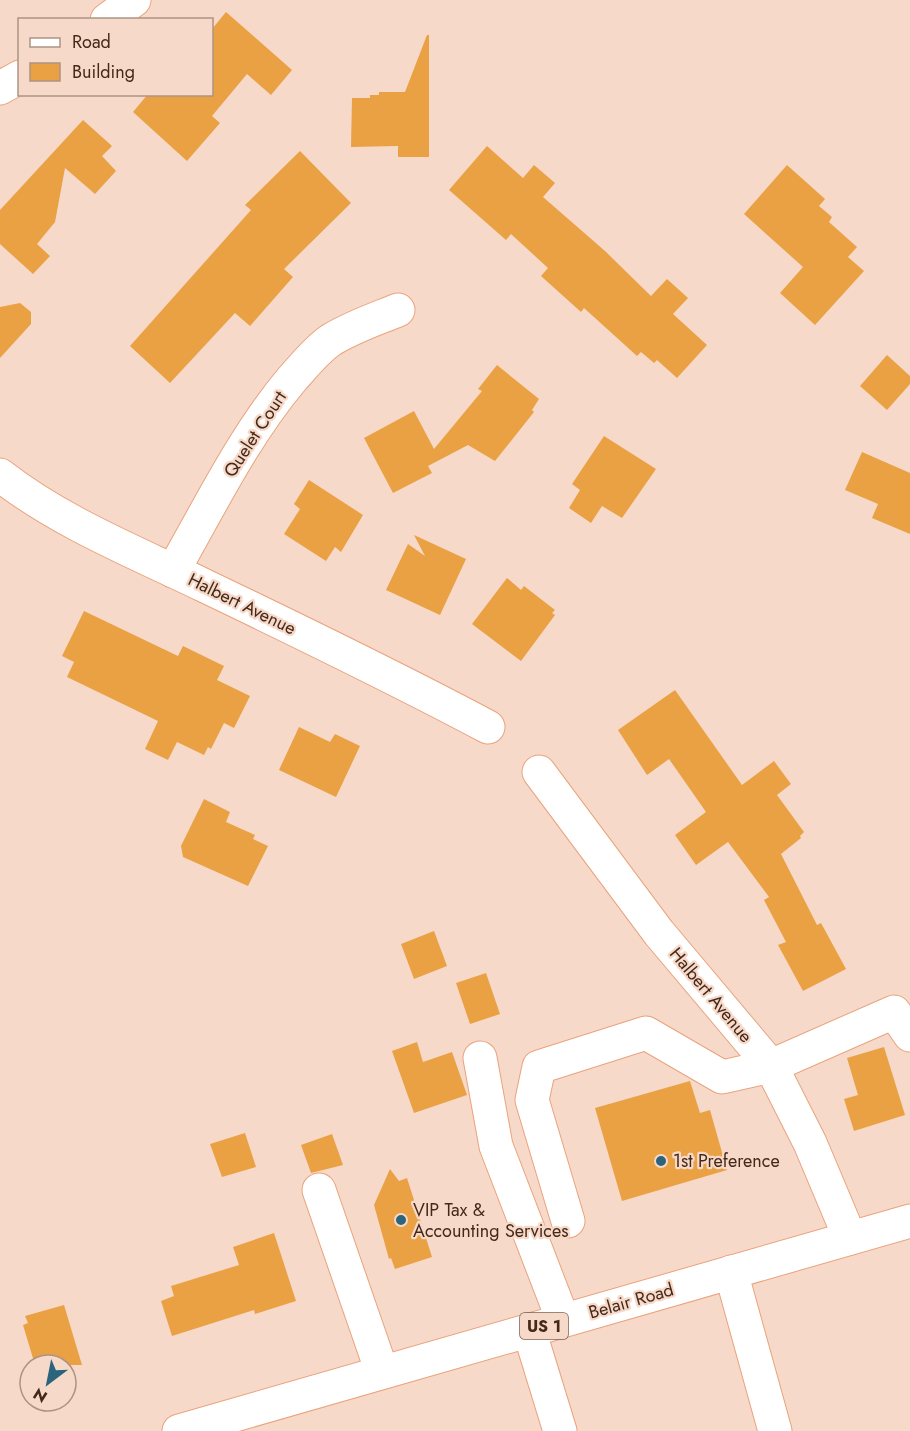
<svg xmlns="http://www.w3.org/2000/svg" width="910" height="1431" viewBox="0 0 910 1431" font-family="Jost,sans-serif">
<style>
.building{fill:#eaa143}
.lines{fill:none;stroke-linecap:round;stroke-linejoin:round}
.minor-casing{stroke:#e9a37c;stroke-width:35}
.highway-casing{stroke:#e9a37c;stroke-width:35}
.minor{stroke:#fff;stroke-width:33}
.highway{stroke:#fff;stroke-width:33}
.poi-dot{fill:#2b647d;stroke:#f7d9c9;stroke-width:2}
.labels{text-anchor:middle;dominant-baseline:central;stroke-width:4.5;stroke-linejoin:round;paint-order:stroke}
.shield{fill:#f7d9c9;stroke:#7a5d4d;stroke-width:1.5}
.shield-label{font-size:16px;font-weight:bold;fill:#442818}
.street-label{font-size:18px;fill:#442818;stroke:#f7d9c9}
.poi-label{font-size:18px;fill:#442818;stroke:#f7d9c9;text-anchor:start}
</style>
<rect width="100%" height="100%" fill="#f7d9c9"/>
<g class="building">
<path d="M226 12 292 70 271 95 247 74 212 116 220 123 187 161 133 112 148 94H212V29Z"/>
<path d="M427 35H429V157H398V146L351 147 352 98H370V95H379V92H405Z"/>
<path d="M83 120 112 146 102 156 116 171 95 194 65 168 55 222 37 244 50 256 33 274 0 244V210Z"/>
<path d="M487 146 523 178 534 165 555 183 543 197 605 251 651 296 667 279 688 298 673 314 707 345 677 378 657 360 654 363 641 352 637 356 584 308 581 312 541 276 548 268 511 234 506 240 449 190Z"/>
<path d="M300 151 351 203 284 269 293 277 250 326 235 313 170 383 130 346 251 210 245 205Z"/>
<path d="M787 165 825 199 819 206 832 217 829 222 857 247 848 257 864 271 815 325 780 293 803 267 744 214Z"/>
<path d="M20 303 31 312V324L0 358V307Z"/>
<path d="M887 355 910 376V384L887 410 860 386Z"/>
<path d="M497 365 539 399 532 410 534 412 495 461 468 445 428 466 432 473 393 493 364 438 414 411 434 449 482 391 478 389Z"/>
<path d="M604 436 656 469 622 518 602 506 591 523 569 508 580 490 572 484Z"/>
<path d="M862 452 910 473V534L872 518 878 504 845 490Z"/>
<path d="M309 480 363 515 341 552 335 547 326 561 284 534 300 509 294 504Z"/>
<path d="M414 535 466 559 440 615 386 590 408 544 425 556Z"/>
<path d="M507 578 521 590 524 586 555 610 552 613 555 615 521 661 472 624Z"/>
<path d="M84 611 178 656 183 646 224 666 217 680 250 696 234 728 224 723 211 749 208 747 204 755 177 742 168 760 145 749 158 721 67 677 74 662 62 656Z"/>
<path d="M675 690 742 785 774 761 791 784 777 795 804 832 800 836 801 838 781 854 817 925 821 923 846 969 803 991 778 945 786 942 764 900 769 897 728 842 696 865 675 835 706 812 669 759 647 775 618 730Z"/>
<path d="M299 727 330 742 335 734 360 746 336 797 279 770Z"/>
<path d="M204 799 230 812 226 822 255 835 253 839 268 846 248 886 183 857 181 846Z"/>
<path d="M434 931 447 966 414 979 401 944Z"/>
<path d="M486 973 500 1014 470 1024 456 983Z"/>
<path d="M417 1042 423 1062 452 1052 467 1095 414 1113 392 1051Z"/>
<path d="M884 1047 905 1115 854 1131 844 1099 858 1095 847 1058Z"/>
<path d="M690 1081 700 1113 710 1110 727 1170 622 1201 595 1108Z"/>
<path d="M245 1133 256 1167 222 1177 210 1144Z"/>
<path d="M332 1134 343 1165 311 1173 301 1145Z"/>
<path d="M390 1169 399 1181 407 1178 432 1257 395 1269 391 1258 389 1259 374 1205Z"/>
<path d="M274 1233 296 1301 255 1314 254 1310 172 1336 161 1301 174 1296 171 1286 239 1265 233 1247Z"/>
<path d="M64 1305 82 1365H35L23 1325 28 1323 25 1316Z"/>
</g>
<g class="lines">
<defs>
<g id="minor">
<path d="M107 20 134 0"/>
<path d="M0 88 20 77"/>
<path d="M0 475C60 522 135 552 203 585 299 631 394 677 488 727"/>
<path d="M173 571C210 506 244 436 292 379 304 366 316 350 331 340 352 327 376 319 398 310"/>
<path d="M539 772 659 933 771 1066 810 1143 850 1238"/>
<path d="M480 1058 496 1146 563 1320"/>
<path d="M319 1190 382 1372"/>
<path d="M568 1221 532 1100 539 1067 646 1033 722 1077 771 1066 894 1012 910 1035"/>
<path d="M731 1272 775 1431"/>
<path d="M529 1330 560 1431"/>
</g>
<path id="highway" d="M179 1431 910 1221"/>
</defs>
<use href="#minor" class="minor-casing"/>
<use href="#highway" class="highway-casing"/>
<use href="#minor" class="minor"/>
<use href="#highway" class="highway"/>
</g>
<g class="poi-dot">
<circle cx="661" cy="1161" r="6"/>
<circle cx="401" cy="1220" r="6"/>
</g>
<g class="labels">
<rect class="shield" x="520" y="1313" width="48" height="26" rx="4.5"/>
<g class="shield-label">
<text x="544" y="1326">US 1</text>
</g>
<g class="street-label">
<text transform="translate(255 434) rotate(-57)">Quelet Court</text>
<text transform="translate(242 604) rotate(26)">Halbert Avenue</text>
<text transform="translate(711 995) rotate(50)">Halbert Avenue</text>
<text transform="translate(631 1301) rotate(-16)">Belair Road</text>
</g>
<g class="poi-label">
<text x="673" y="1161">1st Preference</text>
<text x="413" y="1210">VIP Tax &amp;<tspan x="413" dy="21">Accounting Services</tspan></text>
</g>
</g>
<rect x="18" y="18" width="195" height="78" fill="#f7d9c9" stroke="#af9282" stroke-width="1.5"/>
<rect x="30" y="38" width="30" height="9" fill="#ffffff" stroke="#af9282" stroke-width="1.5"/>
<text x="72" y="48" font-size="18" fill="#442818">Road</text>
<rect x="30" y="63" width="30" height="18" fill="#eaa143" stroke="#af9282" stroke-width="1.5"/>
<text x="72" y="78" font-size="18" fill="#442818">Building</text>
<g transform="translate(48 1383) rotate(212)"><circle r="28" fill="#f7d9c9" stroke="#af9282" stroke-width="1.5"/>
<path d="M0-4.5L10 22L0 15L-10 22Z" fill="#2b647d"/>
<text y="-9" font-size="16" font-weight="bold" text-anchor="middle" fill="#442818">N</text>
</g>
</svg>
